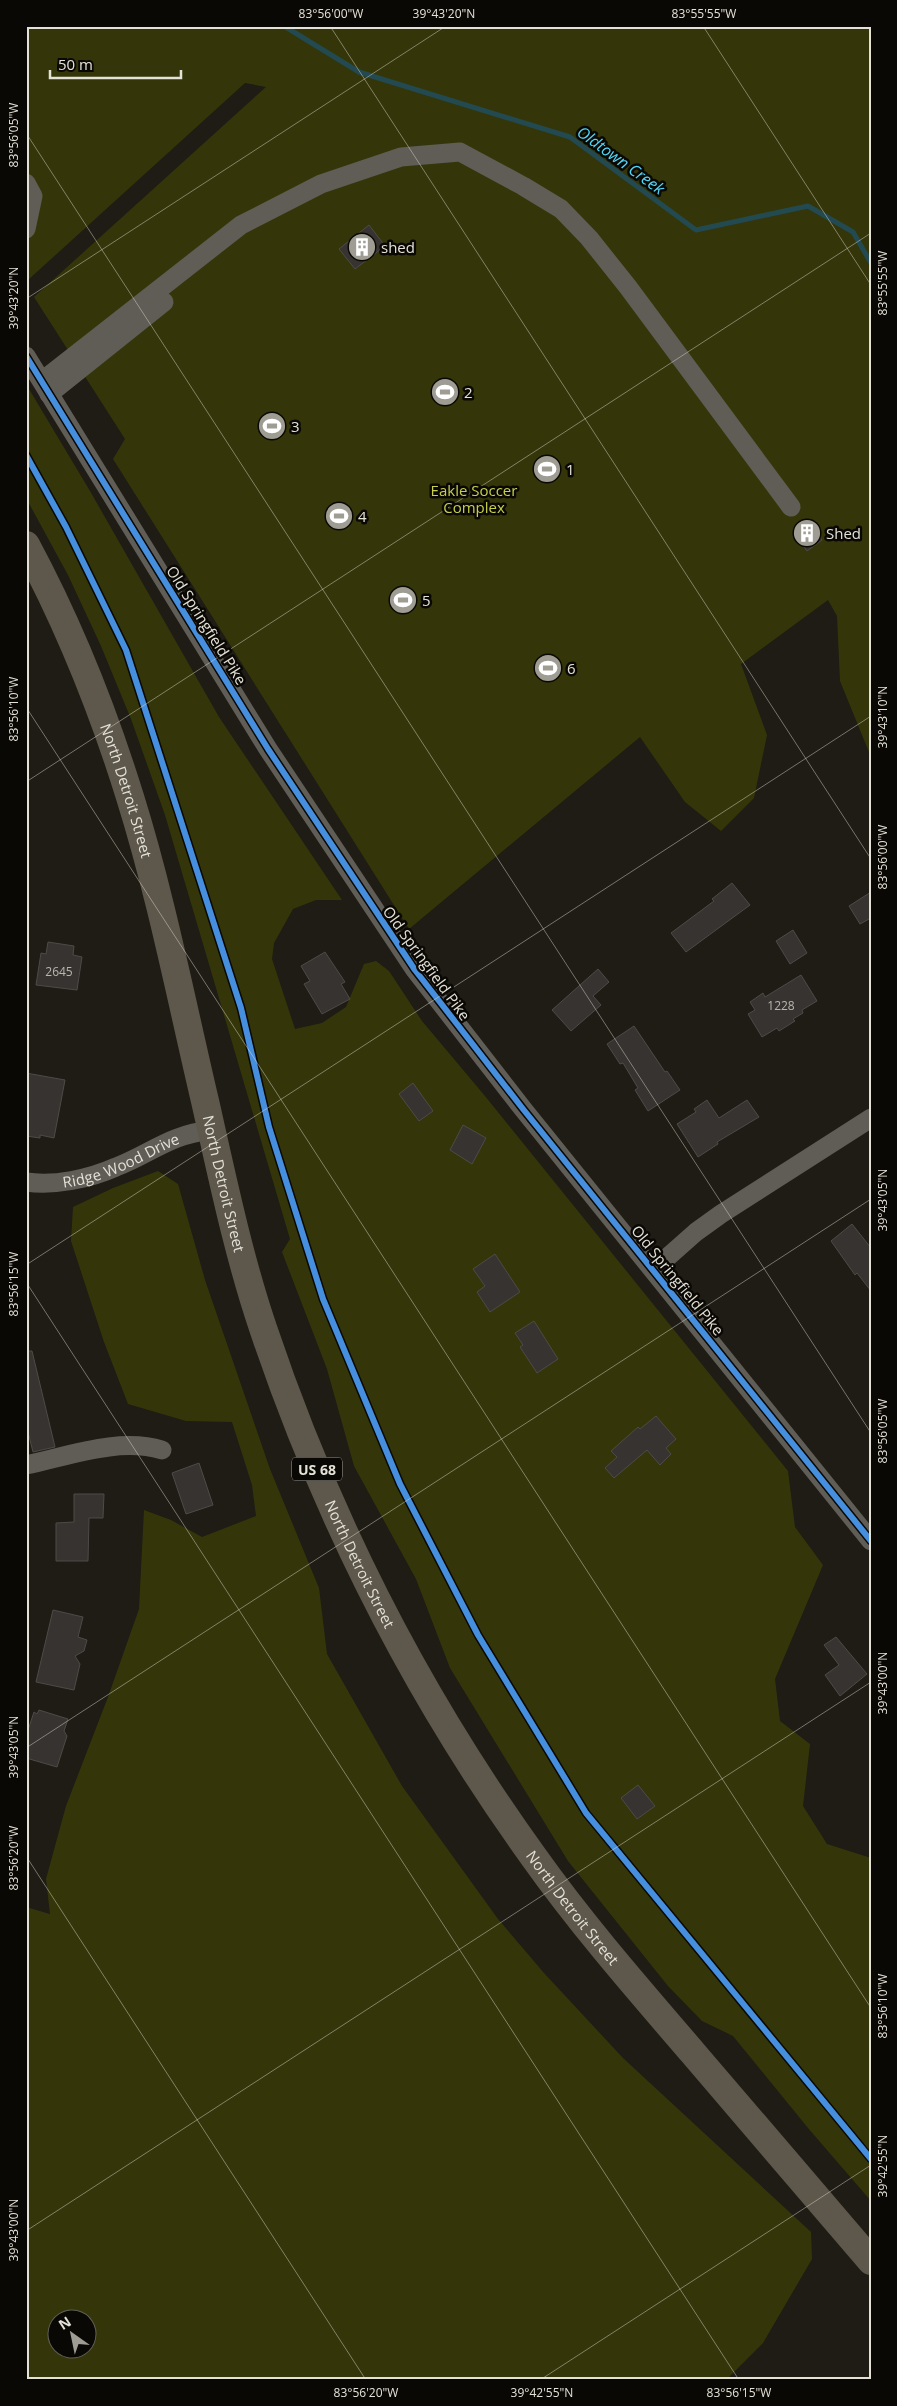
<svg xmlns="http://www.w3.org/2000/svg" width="897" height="2406" viewBox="0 0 897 2406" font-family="'Open Sans',sans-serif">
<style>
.green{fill:#34360a;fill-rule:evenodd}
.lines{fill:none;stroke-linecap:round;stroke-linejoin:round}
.stream{stroke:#234951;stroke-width:5}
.building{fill:#373331;stroke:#4e4a47}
.minor{stroke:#5f5d56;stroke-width:19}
.highway{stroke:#5e574b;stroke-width:28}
.cycleway-casing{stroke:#0a0804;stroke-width:9}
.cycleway{stroke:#468fdf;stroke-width:6}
.ticks{fill:none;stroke:#e4e1d7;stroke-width:1;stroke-opacity:0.45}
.labels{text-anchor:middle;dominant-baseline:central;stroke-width:5;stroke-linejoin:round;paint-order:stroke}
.number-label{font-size:12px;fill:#b9b6ae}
.shield{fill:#0a0804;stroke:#a3a098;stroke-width:1}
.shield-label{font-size:14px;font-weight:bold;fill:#e4e1d7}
.poi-label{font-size:15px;fill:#e4e1d7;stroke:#0a0804;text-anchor:start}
.park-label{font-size:15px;fill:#c7cf4b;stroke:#0a0804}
.street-label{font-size:15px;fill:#e4e1d7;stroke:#0a0804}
.water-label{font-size:16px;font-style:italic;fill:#51d7f7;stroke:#0a0804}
.neatline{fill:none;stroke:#e4e1d7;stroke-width:2}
.ticks-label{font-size:12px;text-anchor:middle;fill:#e4e1d7}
</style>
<rect width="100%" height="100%" fill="#1e1c14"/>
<g class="green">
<path d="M26 26H871V757L840 681 837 616 828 600 741 664 767 735 754 798 721 831 685 802 640 737 409 929 113 459 125 439 34 297 266 87 245 83 28 280 26 277Z"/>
<path d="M26 384 90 491 219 717 342 900H316L293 909 274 943 272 959 295 1029 322 1023 346 1007 364 964 376 961 389 971 422 1021 485 1096 788 1471 795 1527 823 1565 775 1679 780 1721 810 1744 803 1806 827 1844 871 1858V2201L808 2128 733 2036 702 2021 668 1986 568 1861 450 1668 416 1579 354 1466 327 1369 282 1252 290 1239 165 815 131 719 101 646 68 575 26 498Z"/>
<path d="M158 1171 178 1184 205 1280 270 1469 319 1588 327 1654 402 1786 498 1919 544 1973 623 2058 811 2232 812 2259 763 2343 726 2380H26V1907L50 1914 46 1879 66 1806 108 1697 139 1609 144 1510 171 1520 202 1537 256 1516 252 1485 232 1422 186 1421 128 1404 104 1342 71 1241 73 1207 113 1188ZM58 2318H88V2348H58Z"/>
</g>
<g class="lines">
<path class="stream" d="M284 26 359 72 570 137 696 230 808 206 853 232 871 263"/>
</g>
<g class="building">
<path d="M369 225 385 246 355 269 339 249Z"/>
<path d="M810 523 822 540 807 551 795 534Z"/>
<path d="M732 883 750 905 686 952 671 933 714 901 712 899Z"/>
<path d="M871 892V918L860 924 849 906Z"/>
<path d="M793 930 807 953 790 964 776 941Z"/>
<path d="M48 942 74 946 73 955 82 957 77 990 36 985 41 953 46 954Z"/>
<path d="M325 952 345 982 341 984 350 999 322 1014 304 984 310 981 301 966Z"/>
<path d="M598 969 609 982 593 996 601 1005 571 1031 552 1010Z"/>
<path d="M801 975 817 1001 802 1010 803 1013 793 1019 795 1021 779 1031 777 1028 762 1037 748 1014 755 1010 750 1002 763 993 765 997Z"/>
<path d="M634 1026 665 1072 667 1071 680 1090 648 1111 635 1090 638 1088 623 1063 620 1064 607 1044Z"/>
<path d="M26 1073 65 1080 54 1138 40 1135V1138L26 1136Z"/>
<path d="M413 1083 433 1111 419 1121 399 1094Z"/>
<path d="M707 1100 719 1118 747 1100 759 1117 717 1142 718 1144 698 1157 677 1124 696 1112 694 1109Z"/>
<path d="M463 1125 486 1138 472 1164 450 1150Z"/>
<path d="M852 1224 871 1248V1291L857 1273 855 1275 831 1241Z"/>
<path d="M495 1254 520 1292 490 1312 477 1292 485 1286 473 1269Z"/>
<path d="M534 1321 558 1359 537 1373 520 1347 523 1345 515 1333Z"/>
<path d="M26 1351H32L55 1447 33 1452 26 1424Z"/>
<path d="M656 1416 676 1439 666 1448 671 1454 660 1465 647 1450 614 1478 605 1468 617 1457 611 1451 638 1427 640 1429Z"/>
<path d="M199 1463 213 1505 186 1514 172 1473Z"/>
<path d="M74 1494H104L103 1518H89L88 1561H56V1523L74 1522Z"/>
<path d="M53 1610 83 1617 78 1637 87 1640 84 1651 75 1656 80 1664 74 1690 36 1682Z"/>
<path d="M836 1637 867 1674 840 1696 825 1675 839 1665 824 1645Z"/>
<path d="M39 1710 68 1719 64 1731 67 1736 57 1767 26 1758V1736L34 1712 37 1714Z"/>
<path d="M638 1785 655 1806 637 1819 621 1798Z"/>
</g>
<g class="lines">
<g class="minor">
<path d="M26 183 33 196 26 229"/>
<path d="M26 356 268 749 415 970 523 1109 871 1541"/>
<path d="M42 381 241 225 321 184 401 157 460 152 523 186 561 209 589 238 628 287 791 507"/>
<path d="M49 394 164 302"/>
<path id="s1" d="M26 1182C55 1186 89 1179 116 1167 154 1152 168 1135 212 1130"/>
<path d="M653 1270 696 1232 721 1214 871 1118"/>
<path d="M26 1465C69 1456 119 1437 162 1450"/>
</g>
<path class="highway" id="s2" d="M26 545C69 625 103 710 130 797 161 896 181 999 205 1101 222 1176 238 1254 263 1328 326 1516 417 1695 533 1856 582 1925 638 1989 693 2053 752 2122 811 2191 871 2261"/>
<defs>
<g id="cycleway">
<path d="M26 356 268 749 415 970 523 1109 871 1541"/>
<path d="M26 455 66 527 126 650 241 1008 269 1127 323 1299 400 1484 478 1635 586 1813 871 2159"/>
</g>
</defs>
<use href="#cycleway" class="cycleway-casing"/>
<use href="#cycleway" class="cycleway"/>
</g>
<path class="ticks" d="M330 26 871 859M703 26 871 285M26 133 871 1433M26 299 446 26M26 707 871 2008M26 782 871 233M26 1265 871 716M26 1282 739 2380M26 1748 871 1199M26 1856 366 2380M26 2231 871 1682M540 2380 871 2165"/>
<defs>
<symbol id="building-disc" viewBox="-11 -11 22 22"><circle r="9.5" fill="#9f9c93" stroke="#0a0804"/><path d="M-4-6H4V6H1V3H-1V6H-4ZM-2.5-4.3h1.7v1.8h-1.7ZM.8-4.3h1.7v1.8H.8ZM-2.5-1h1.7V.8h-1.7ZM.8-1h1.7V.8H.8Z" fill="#fff"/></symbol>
<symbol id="stadium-disc" viewBox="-11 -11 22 22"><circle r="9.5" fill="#9f9c93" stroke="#0a0804"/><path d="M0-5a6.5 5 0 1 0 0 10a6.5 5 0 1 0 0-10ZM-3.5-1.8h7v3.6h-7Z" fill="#fff"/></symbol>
</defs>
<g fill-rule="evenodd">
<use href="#building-disc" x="346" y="231" width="32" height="32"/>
<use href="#stadium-disc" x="429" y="376" width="32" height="32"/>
<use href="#stadium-disc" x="256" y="410" width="32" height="32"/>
<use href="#stadium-disc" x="531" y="453" width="32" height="32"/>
<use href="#stadium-disc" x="323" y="500" width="32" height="32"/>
<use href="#building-disc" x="791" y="517" width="32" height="32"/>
<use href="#stadium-disc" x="387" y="584" width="32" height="32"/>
<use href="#stadium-disc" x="532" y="652" width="32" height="32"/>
</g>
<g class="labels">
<g class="number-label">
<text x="59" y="971">2645</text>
<text x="781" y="1005">1228</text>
</g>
<rect class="shield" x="292" y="1457.5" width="50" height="23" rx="4"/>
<g class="shield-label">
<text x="317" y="1469">US 68</text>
</g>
<g class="poi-label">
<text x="381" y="247">shed</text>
<text x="464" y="392">2</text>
<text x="291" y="426">3</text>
<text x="566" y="469">1</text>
<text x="358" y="516">4</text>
<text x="826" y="533">Shed</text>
<text x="422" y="600">5</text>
<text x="567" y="668">6</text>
</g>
<g class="park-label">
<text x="474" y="490">Eakle Soccer<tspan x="474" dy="17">Complex</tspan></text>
</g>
<g class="street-label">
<text transform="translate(207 625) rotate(58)">Old Springfield Pike</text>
<text stroke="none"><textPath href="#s2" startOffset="266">North Detroit Street</textPath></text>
<text transform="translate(427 963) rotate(54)">Old Springfield Pike</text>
<text stroke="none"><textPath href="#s1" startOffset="99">Ridge Wood Drive</textPath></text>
<text stroke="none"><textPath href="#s2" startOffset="671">North Detroit Street</textPath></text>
<text transform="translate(678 1280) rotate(51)">Old Springfield Pike</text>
<text stroke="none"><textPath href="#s2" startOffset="1076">North Detroit Street</textPath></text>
<text stroke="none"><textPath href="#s2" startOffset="1481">North Detroit Street</textPath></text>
</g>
<g class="water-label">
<text transform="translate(621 160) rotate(36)">Oldtown Creek</text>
</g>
</g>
<rect width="897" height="2406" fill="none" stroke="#0a0804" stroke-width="55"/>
<g transform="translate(72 2334) rotate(327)"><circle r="24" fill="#0a0804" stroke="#615f58"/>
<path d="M0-4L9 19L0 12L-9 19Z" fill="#9f9c93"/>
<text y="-8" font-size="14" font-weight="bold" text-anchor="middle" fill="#e4e1d7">N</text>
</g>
<path d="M50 70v8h131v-8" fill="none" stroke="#e4e1d7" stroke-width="2.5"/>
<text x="58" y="70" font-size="15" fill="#e4e1d7" stroke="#0a0804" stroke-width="4" paint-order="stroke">50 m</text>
<rect x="28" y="28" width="842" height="2350" class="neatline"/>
<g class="ticks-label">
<text x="331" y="18">83°56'00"W</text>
<text x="444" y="18">39°43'20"N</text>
<text x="704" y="18">83°55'55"W</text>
<text transform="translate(14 135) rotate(-90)" y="4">83°56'05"W</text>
<text transform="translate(883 283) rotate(-90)" y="4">83°55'55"W</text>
<text transform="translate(14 298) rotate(-90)" y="4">39°43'20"N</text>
<text transform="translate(14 709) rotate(-90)" y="4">83°56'10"W</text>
<text transform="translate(883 717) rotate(-90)" y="4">39°43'10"N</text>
<text transform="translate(883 857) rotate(-90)" y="4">83°56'00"W</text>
<text transform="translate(883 1200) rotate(-90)" y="4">39°43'05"N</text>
<text transform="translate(14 1284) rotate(-90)" y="4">83°56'15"W</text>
<text transform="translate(883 1431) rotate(-90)" y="4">83°56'05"W</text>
<text transform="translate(883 1683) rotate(-90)" y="4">39°43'00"N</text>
<text transform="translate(14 1747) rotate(-90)" y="4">39°43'05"N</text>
<text transform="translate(14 1858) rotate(-90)" y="4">83°56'20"W</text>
<text transform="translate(883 2006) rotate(-90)" y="4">83°56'10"W</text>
<text transform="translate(883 2166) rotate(-90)" y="4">39°42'55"N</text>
<text transform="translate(14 2230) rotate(-90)" y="4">39°43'00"N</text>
<text x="366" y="2397">83°56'20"W</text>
<text x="542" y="2397">39°42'55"N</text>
<text x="739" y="2397">83°56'15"W</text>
</g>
</svg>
